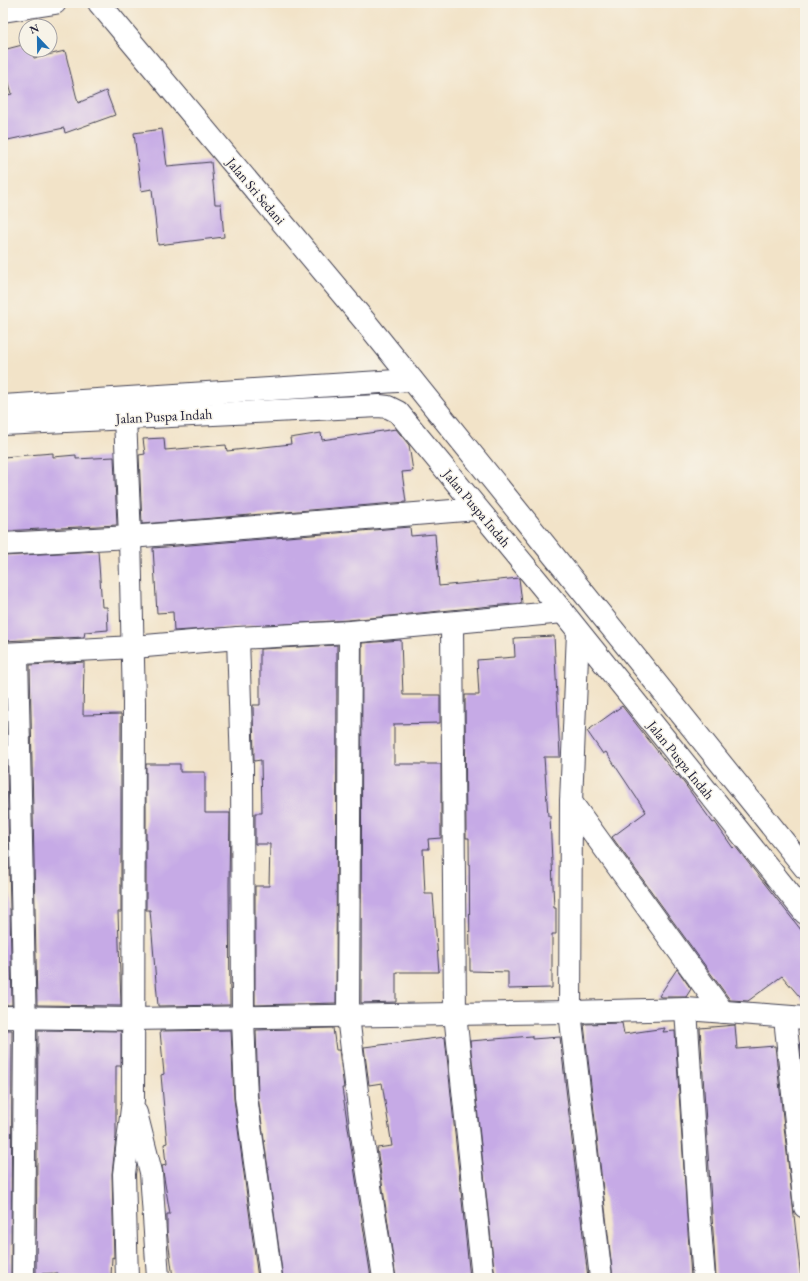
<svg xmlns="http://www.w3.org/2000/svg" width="808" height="1281" viewBox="0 0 808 1281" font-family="'EB Garamond',serif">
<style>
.building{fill:#c6aae6}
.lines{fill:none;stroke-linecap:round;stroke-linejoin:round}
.minor-casing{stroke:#413f50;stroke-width:24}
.tertiary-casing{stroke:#413f50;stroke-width:24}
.minor{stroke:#fff;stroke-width:22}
.tertiary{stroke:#fff;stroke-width:22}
.labels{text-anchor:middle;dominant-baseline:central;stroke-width:3;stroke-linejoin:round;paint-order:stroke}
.street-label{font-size:14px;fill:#22223b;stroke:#f7f3e8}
</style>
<rect width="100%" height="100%" fill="#f7f3e8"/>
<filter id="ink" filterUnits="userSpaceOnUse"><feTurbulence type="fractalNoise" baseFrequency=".025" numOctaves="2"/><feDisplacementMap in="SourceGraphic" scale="8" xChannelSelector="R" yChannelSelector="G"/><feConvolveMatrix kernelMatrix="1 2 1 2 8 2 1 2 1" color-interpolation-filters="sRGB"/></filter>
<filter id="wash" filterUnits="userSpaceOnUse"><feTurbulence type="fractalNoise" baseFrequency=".012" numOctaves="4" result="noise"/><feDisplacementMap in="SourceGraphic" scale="16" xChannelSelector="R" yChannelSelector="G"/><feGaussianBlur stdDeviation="0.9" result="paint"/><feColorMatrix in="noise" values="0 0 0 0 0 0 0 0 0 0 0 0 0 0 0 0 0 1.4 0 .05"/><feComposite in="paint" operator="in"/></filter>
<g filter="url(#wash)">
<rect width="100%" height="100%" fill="#f2e3c8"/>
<g id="blocks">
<g class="building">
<path d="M26 44V50H32L34 58 65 51 78 103 106 91 115 115 65 133 64 128 3 141V96L12 94 3 61V50Z"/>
<path d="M162 129 167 166 211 162 215 204H221L224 237 158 245 152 189 141 191 134 133Z"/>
<path d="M396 429 409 445 413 471 402 472 406 502 142 524 139 455 145 454 143 439 164 438 165 450 226 445 227 451 291 444 290 438 321 433 322 440Z"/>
<path d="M53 453V457L76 455V459L114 457 117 525 3 531V457Z"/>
<path d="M410 527 411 536 435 534 439 586 519 578 522 603 349 620 174 631 173 612 157 613 153 548Z"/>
<path d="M98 551 102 607H107L108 630 85 632 84 637 3 641V556Z"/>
<path d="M554 636 560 757H544L548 816H550L554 908H556V934H552V988L508 989V972L470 971 469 838H466L465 695H479L477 660 515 657 514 638Z"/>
<path d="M401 640 403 695H440V723L394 724V764H441V838L428 839 429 849H423L425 894H433L439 972H396V1002L361 1003 362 643Z"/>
<path d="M337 645 336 1003 255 1005V886H269L270 844H255V813H262L261 760 254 761 253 705H260V649Z"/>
<path d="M84 662 83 715 121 714V912H118L121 1006 37 1005 30 665Z"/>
<path d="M3 666H5L12 1005H3Z"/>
<path d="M622 706 677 776 678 775 684 783 713 823 715 822 733 848 735 846 805 935V1003L782 976 748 1001 730 1000 612 837 646 812 606 752 603 754 587 731Z"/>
<path d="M146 764H180V772H205V813H230L229 885 230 1005 158 1006 150 910H146Z"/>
<path d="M677 969 691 989 686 997H661L659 996Z"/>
<path d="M622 1023 624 1034 665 1028 663 1032 675 1031 691 1278H613L584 1024Z"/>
<path d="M735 1025 737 1049 775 1046 801 1278H716L700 1028Z"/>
<path d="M333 1028 336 1050H339L344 1088H342L371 1278H283L258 1096 256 1030Z"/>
<path d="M3 1030H12L11 1275H3Z"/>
<path d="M38 1030 121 1031V1066H116V1137L112 1174 114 1258 112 1257 111 1277 58 1278V1273L36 1274Z"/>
<path d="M231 1030 234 1099 258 1278H173L167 1231V1214H170L162 1166 166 1165 164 1144 167 1143 161 1075 164 1074 160 1031Z"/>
<path d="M532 1036V1039L560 1037 588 1278H495L470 1041Z"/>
<path d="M445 1037 470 1278H396L377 1148 392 1146 382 1083 369 1085 364 1047Z"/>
<path d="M800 1043H805V1088Z"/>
</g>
</g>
</g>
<g filter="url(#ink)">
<use href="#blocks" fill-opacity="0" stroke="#413f50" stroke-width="1"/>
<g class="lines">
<defs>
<g id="minor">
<path d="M3 11 55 3"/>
<path d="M3 406 412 380"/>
<path d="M125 418 130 537 134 703 133 1100 124 1174 127 1278"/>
<path d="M3 424 379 406 388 407 398 412 563 612 805 913"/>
<path d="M3 544 130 537 477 509"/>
<path d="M452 624 455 1014 483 1278"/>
<path d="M350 632 348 1016 362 1134 384 1278"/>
<path d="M578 632 571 802 570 1012 601 1278"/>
<path d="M238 638 242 768 243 1018 246 1097 271 1278"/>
<path d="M3 654 134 647 238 638 350 632 563 612"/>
<path d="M17 654 25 1030 23 1278"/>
<path d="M571 802 723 1012"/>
<path d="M686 1009 699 1217 704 1278"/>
<path d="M3 1017 132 1019 570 1012 686 1009 805 1018"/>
<path d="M785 1018 805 1207"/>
<path d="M136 1113 151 1172 158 1278"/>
</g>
<path id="tertiary" d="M99 3 368 325 805 868"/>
</defs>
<use href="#minor" class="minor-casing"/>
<use href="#tertiary" class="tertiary-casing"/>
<use href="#minor" class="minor"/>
<use href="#tertiary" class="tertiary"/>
</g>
</g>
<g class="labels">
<g class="street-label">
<text transform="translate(256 191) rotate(50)">Jalan Sri Sedani</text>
<text transform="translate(164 416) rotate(-3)">Jalan Puspa Indah</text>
<text transform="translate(477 508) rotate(50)">Jalan Puspa Indah</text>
<text transform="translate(681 760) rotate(51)">Jalan Puspa Indah</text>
</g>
</g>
<rect width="808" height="1281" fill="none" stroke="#f7f3e8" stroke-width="16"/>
<g transform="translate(38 38) rotate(338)"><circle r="19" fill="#f7f3e8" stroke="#a29fa3"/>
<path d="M0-3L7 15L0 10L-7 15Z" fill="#1f6fb2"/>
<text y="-6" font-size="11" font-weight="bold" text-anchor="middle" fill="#22223b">N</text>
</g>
</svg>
